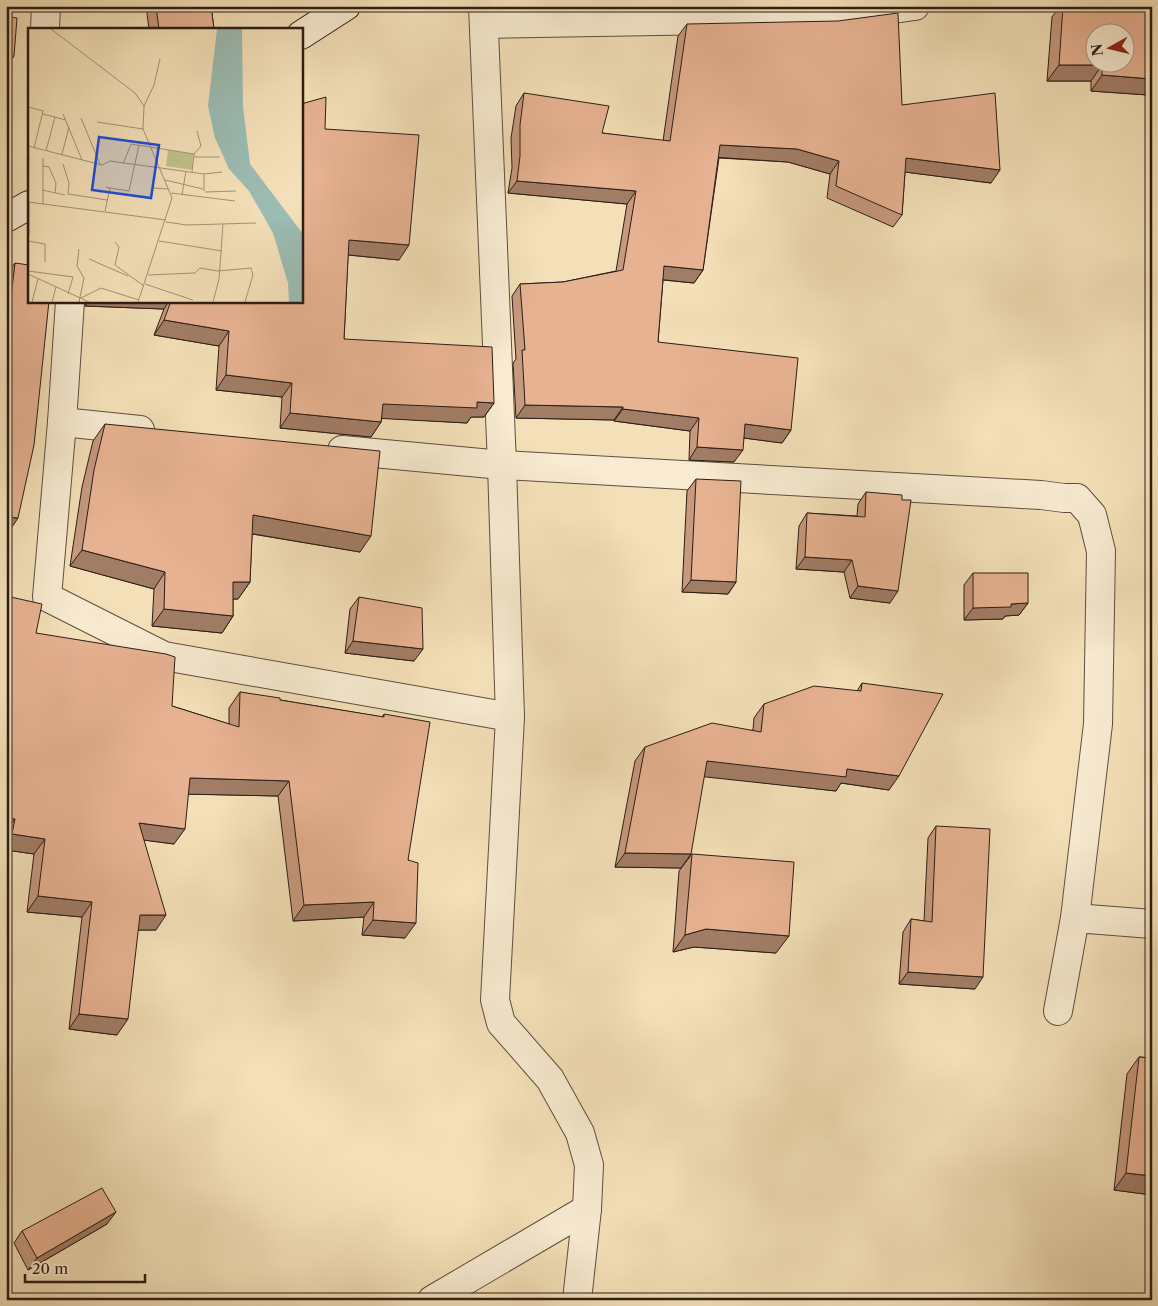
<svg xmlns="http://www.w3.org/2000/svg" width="1158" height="1306" viewBox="0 0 1158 1306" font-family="'Libre Caslon Text',serif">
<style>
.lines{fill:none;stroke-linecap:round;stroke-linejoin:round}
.street-casing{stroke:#5d4e3f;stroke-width:30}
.secondary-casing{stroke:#2b1d17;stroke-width:30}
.street{stroke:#f8ebd1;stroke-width:28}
.secondary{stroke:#f8ebd1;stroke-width:28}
.wall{fill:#c7997e;stroke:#2b1d17}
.shaded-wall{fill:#a27d66;stroke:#2b1d17}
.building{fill:#e7b292;stroke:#2b1d17;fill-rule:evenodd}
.inset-road{fill:none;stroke:#a49278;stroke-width:1}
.view{fill:#1d4ed8;fill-opacity:0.15;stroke:#1d4ed8;stroke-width:2.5}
.inset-edge{fill:none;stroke:#2b1d17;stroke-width:2.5}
</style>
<rect width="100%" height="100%" fill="#f4e0b8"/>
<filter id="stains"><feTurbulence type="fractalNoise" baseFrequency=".004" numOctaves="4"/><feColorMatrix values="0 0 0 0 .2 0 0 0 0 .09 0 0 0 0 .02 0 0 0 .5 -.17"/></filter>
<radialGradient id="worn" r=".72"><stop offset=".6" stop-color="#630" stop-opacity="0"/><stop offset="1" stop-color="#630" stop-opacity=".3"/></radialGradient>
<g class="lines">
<defs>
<g id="street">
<path d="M483 6 502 465 510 717 495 1000 501 1023 550 1079 580 1133 589 1165 587 1209 577 1300"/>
<path d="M484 24 829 18 915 6"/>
<path d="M45 29 46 6"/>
<path d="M70 301 62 422 47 597 164 656 510 717"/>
<path d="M62 422 140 430"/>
<path d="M342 450 502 465 1041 495 1064 498H1077L1092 515 1101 551 1098 724 1075 918"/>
<path d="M1058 1011 1075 918 1152 924"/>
<path d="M432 1300 587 1209"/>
</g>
<g id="secondary">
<path d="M301 35 346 6"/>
<path d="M6 218 29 205"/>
</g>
</defs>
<use href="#street" class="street-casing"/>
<use href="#secondary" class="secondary-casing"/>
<use href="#street" class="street"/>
<use href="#secondary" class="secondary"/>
</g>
<g class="wall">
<path d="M146 6H211L214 29H149Z"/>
<path d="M1060 6H1152V91L1148 95 1091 91V81H1047L1052 17Z"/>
<path d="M687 24 902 105 991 183 905 172 902 215 893 227 827 198 830 174 788 162 719 158 703 270 694 283 663 280 658 342 791 430 782 443 744 438 734 462 689 460 690 431 614 421V420L516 418 513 363 516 359 512 296 520 284 563 282 616 271 627 204 508 193 512 168 511 138 516 106 524 93 602 133 663 141 678 36Z"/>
<path d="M325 129 399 260 348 255 344 339 494 403 484 417H471L467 423 382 418 381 422 371 437 280 428 282 397 216 390 219 346 154 335 164 309 85 306V301H301Z"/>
<path d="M15 263 8 533H6V275Z"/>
<path d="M105 424 360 552 252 534 250 582 238 599H233V616L222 633 152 626 154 589 70 566 82 487 93 441Z"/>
<path d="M696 479 736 582 728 594 682 592 687 491Z"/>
<path d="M866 492 890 603 850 598 844 572 796 569 799 526 807 513 857 516 858 504Z"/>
<path d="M973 573 1028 603 1019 615 1005 616 1003 619 964 620V585Z"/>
<path d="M6 596 36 633 172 706 229 724V708L240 692 280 700 382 717 384 714 408 860 405 938 362 935 364 917 293 921 278 796 188 794 174 844 144 840 156 930H138L117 1035 69 1029 82 917 27 912 34 854 6 850Z"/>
<path d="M359 597 414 661 345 653 350 609Z"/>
<path d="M862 683 889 790 841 783 836 791 704 776 681 868 615 867 635 761 645 747 753 730 754 718 764 704 857 691Z"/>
<path d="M936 826 975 989 899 984 903 932 911 919 924 921 928 838Z"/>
<path d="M692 854 776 953 694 947 673 952 679 871Z"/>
<path d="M1139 1057 1152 1058V1195L1114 1190 1127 1074Z"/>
<path d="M107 1224 28 1270 14 1243 22 1231Z"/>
</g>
<g class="shaded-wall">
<path d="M6 56H14L6 68Z"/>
<path d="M1059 65H1102L1091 81H1047Z"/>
<path d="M1102 75 1152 79V91L1148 95 1091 91Z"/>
<path d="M720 145 797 149 839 161 830 174 788 162 712 157Z"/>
<path d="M906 158 1000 170 991 183 897 171Z"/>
<path d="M517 181 636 191 627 204 508 193Z"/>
<path d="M349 240 409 245 399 260 339 254Z"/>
<path d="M664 266 703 270 694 283 656 279Z"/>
<path d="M89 301H169L164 309 85 306Z"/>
<path d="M164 320 229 331 219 346 154 335Z"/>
<path d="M226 375 292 383 282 397 216 390Z"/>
<path d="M477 402 494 403 484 417H471L467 423 373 418 383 404Z"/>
<path d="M525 405 623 407 614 420 516 418Z"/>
<path d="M623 409 699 418 690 431 614 421Z"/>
<path d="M290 413 381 422 371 437 280 428Z"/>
<path d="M745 424 791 430 782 443 736 437Z"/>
<path d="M697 447 743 450 734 462 689 460Z"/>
<path d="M253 515 371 536 360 552 242 532Z"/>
<path d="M6 517 18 518 8 533H6Z"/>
<path d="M82 550 165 572 154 589 70 566Z"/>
<path d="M805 557 852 560 844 572 796 569Z"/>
<path d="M691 580 736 582 728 594 682 592Z"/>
<path d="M233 582H250L238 599H221Z"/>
<path d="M858 586 898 591 890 603 850 598Z"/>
<path d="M1028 603 1019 615 1005 616 1003 619 964 620 973 608 1011 604Z"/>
<path d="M164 609 233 616 222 633 152 626Z"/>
<path d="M353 641 423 649 414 661 345 653Z"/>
<path d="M707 761 847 769 899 776 889 790 841 783 836 791 697 776Z"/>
<path d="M190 778 289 781 278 796 179 794Z"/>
<path d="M6 818 15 819 6 832Z"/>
<path d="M139 823 185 829 174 844 128 838Z"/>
<path d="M12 834 45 839 34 854 6 850V843Z"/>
<path d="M625 853 691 854 681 868 615 867Z"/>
<path d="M38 896 92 902 82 917 27 912Z"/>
<path d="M374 902 364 917 293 921 304 905Z"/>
<path d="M140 915H166L156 930H129Z"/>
<path d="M373 920 416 923 405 938 362 935Z"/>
<path d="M706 929 789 936 776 953 694 947 673 952 685 935Z"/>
<path d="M908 972 983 977 975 989 899 984Z"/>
<path d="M79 1014 128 1019 117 1035 69 1029Z"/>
<path d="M1126 1173 1152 1176V1195L1114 1190Z"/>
<path d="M116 1212 107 1224 28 1270 37 1258Z"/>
</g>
<g class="building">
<path d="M6 6H13L11 17 17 18 14 56H6Z"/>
<path d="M156 6H211L214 29H159Z"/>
<path d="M1063 6H1152V79L1102 75V65H1059ZM1096 32H1126V62H1096Z"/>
<path d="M898 13 902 105 995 93 1000 170 906 158 902 215 836 186 839 161 797 149 720 145 703 270 664 266 658 342 798 358 791 430 745 424 743 450 697 447 699 418 623 409V407L525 405 522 350H525L520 284 563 282 623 270 636 191 517 181 520 156V125L524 93 609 106 602 133 670 141 687 24 838 21Z"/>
<path d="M326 97 325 129 419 135 409 245 349 240 344 339 492 347 494 403 477 402V408L383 404 381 422 290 413 292 383 226 375 229 331 164 320 171 301H301V104Z"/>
<path d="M6 124 8 141H6Z"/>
<path d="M15 263 29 265V301H49L34 445 18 518 6 517V296L11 297Z"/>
<path d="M105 424 380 451 371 536 253 515 250 582H233V616L164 609 165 572 82 550 94 470Z"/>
<path d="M696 479 741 481 736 582 691 580Z"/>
<path d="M866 492 902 495V500H911L898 591 858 586 852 560 805 557 807 513 865 517Z"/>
<path d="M973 573H1028V603L1011 604V607L973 608Z"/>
<path d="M6 596 42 604 36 633 166 654 175 657 172 706 239 727 240 692 280 698V700L384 717V714L430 722 408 860 418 863 416 923 373 920 374 902 304 905 289 781 190 778 185 829 139 823 166 915H140L128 1019 79 1014 92 902 38 896 45 839 12 834 15 819 6 818Z"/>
<path d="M359 597 422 608 423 649 353 641Z"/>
<path d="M862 683 943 694 899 776 847 769 846 777 707 761 691 854 625 853 645 747 712 723 761 732 764 704 814 686 861 691Z"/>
<path d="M936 826 990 829 983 977 908 972 911 919 932 922Z"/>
<path d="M692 854 794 862 789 936 706 929 685 935Z"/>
<path d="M1139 1057 1152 1058V1176L1126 1173Z"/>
<path d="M102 1188 116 1212 37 1258 22 1231Z"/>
</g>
<g transform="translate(28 28)">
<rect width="275" height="275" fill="#f4e0b8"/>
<path d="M140 122 165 126 164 142 138 138Z" fill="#c0c18c"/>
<path d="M189 1H214L215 78 222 136 275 206V274H261L260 255 245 205 221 163 201 141 187 110 180 78Z" fill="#9cbcb3"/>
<path class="inset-road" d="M23 1 107 65 116 78 115 101 144 170 110 274M116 78 126 57 132 31M0 79 15 83 6 120M15 86 38 92M35 86 54 132M53 90 72 136M69 94 115 101M0 118 74 137 82 133 176 146 194 144M18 123 27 89M34 126 41 99M166 129H192M15 130V176M35 136 41 155 40 166 79 172M95 136 103 116 166 126M15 138 21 139 28 155 27 165M127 139 125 160 140 161M164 144 166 126 173 118 169 103M0 146 1 127M137 152 175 161M82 160 101 163 111 117M14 162 37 167M176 163V146M177 164 208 163M143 165 207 173M154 167 158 143M0 174 138 192M77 183 82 160 78 159M138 194 159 197 228 195M1 208V174M0 213 17 216V234M131 213 194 223M87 214 91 219 87 237 116 258M61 231 100 248M0 243 45 249 40 266M0 246 61 274M120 247 167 245 172 240 190 243 223 240 225 247 217 274M117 256 165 272M53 270 73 260 111 272M4 274 10 251M24 274 28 259M51 274 56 250 49 238 51 221M185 274 191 251 195 196"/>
<path class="view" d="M71 109 131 117 123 170 64 162Z"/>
<rect width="275" height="275" class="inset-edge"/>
</g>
<rect width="1158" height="1306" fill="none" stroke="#f4e0b8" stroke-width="25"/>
<rect x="8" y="8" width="1143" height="1291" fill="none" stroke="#2b1d17" stroke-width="2.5"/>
<rect x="12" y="12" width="1133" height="1281" fill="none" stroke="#2b1d17"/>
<g transform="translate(1110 48) rotate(262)"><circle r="24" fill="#f8ebd1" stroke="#a69987"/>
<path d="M0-4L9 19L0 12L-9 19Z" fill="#8f2418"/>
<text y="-8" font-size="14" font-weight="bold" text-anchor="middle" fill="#2b1d17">N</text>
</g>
<path d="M25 1274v8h120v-8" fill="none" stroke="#2b1d17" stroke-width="2.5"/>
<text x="32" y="1274" font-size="15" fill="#2b1d17" stroke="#f8ebd1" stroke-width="4" paint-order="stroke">20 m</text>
<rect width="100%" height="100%" filter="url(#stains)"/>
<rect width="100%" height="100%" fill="url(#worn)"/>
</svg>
